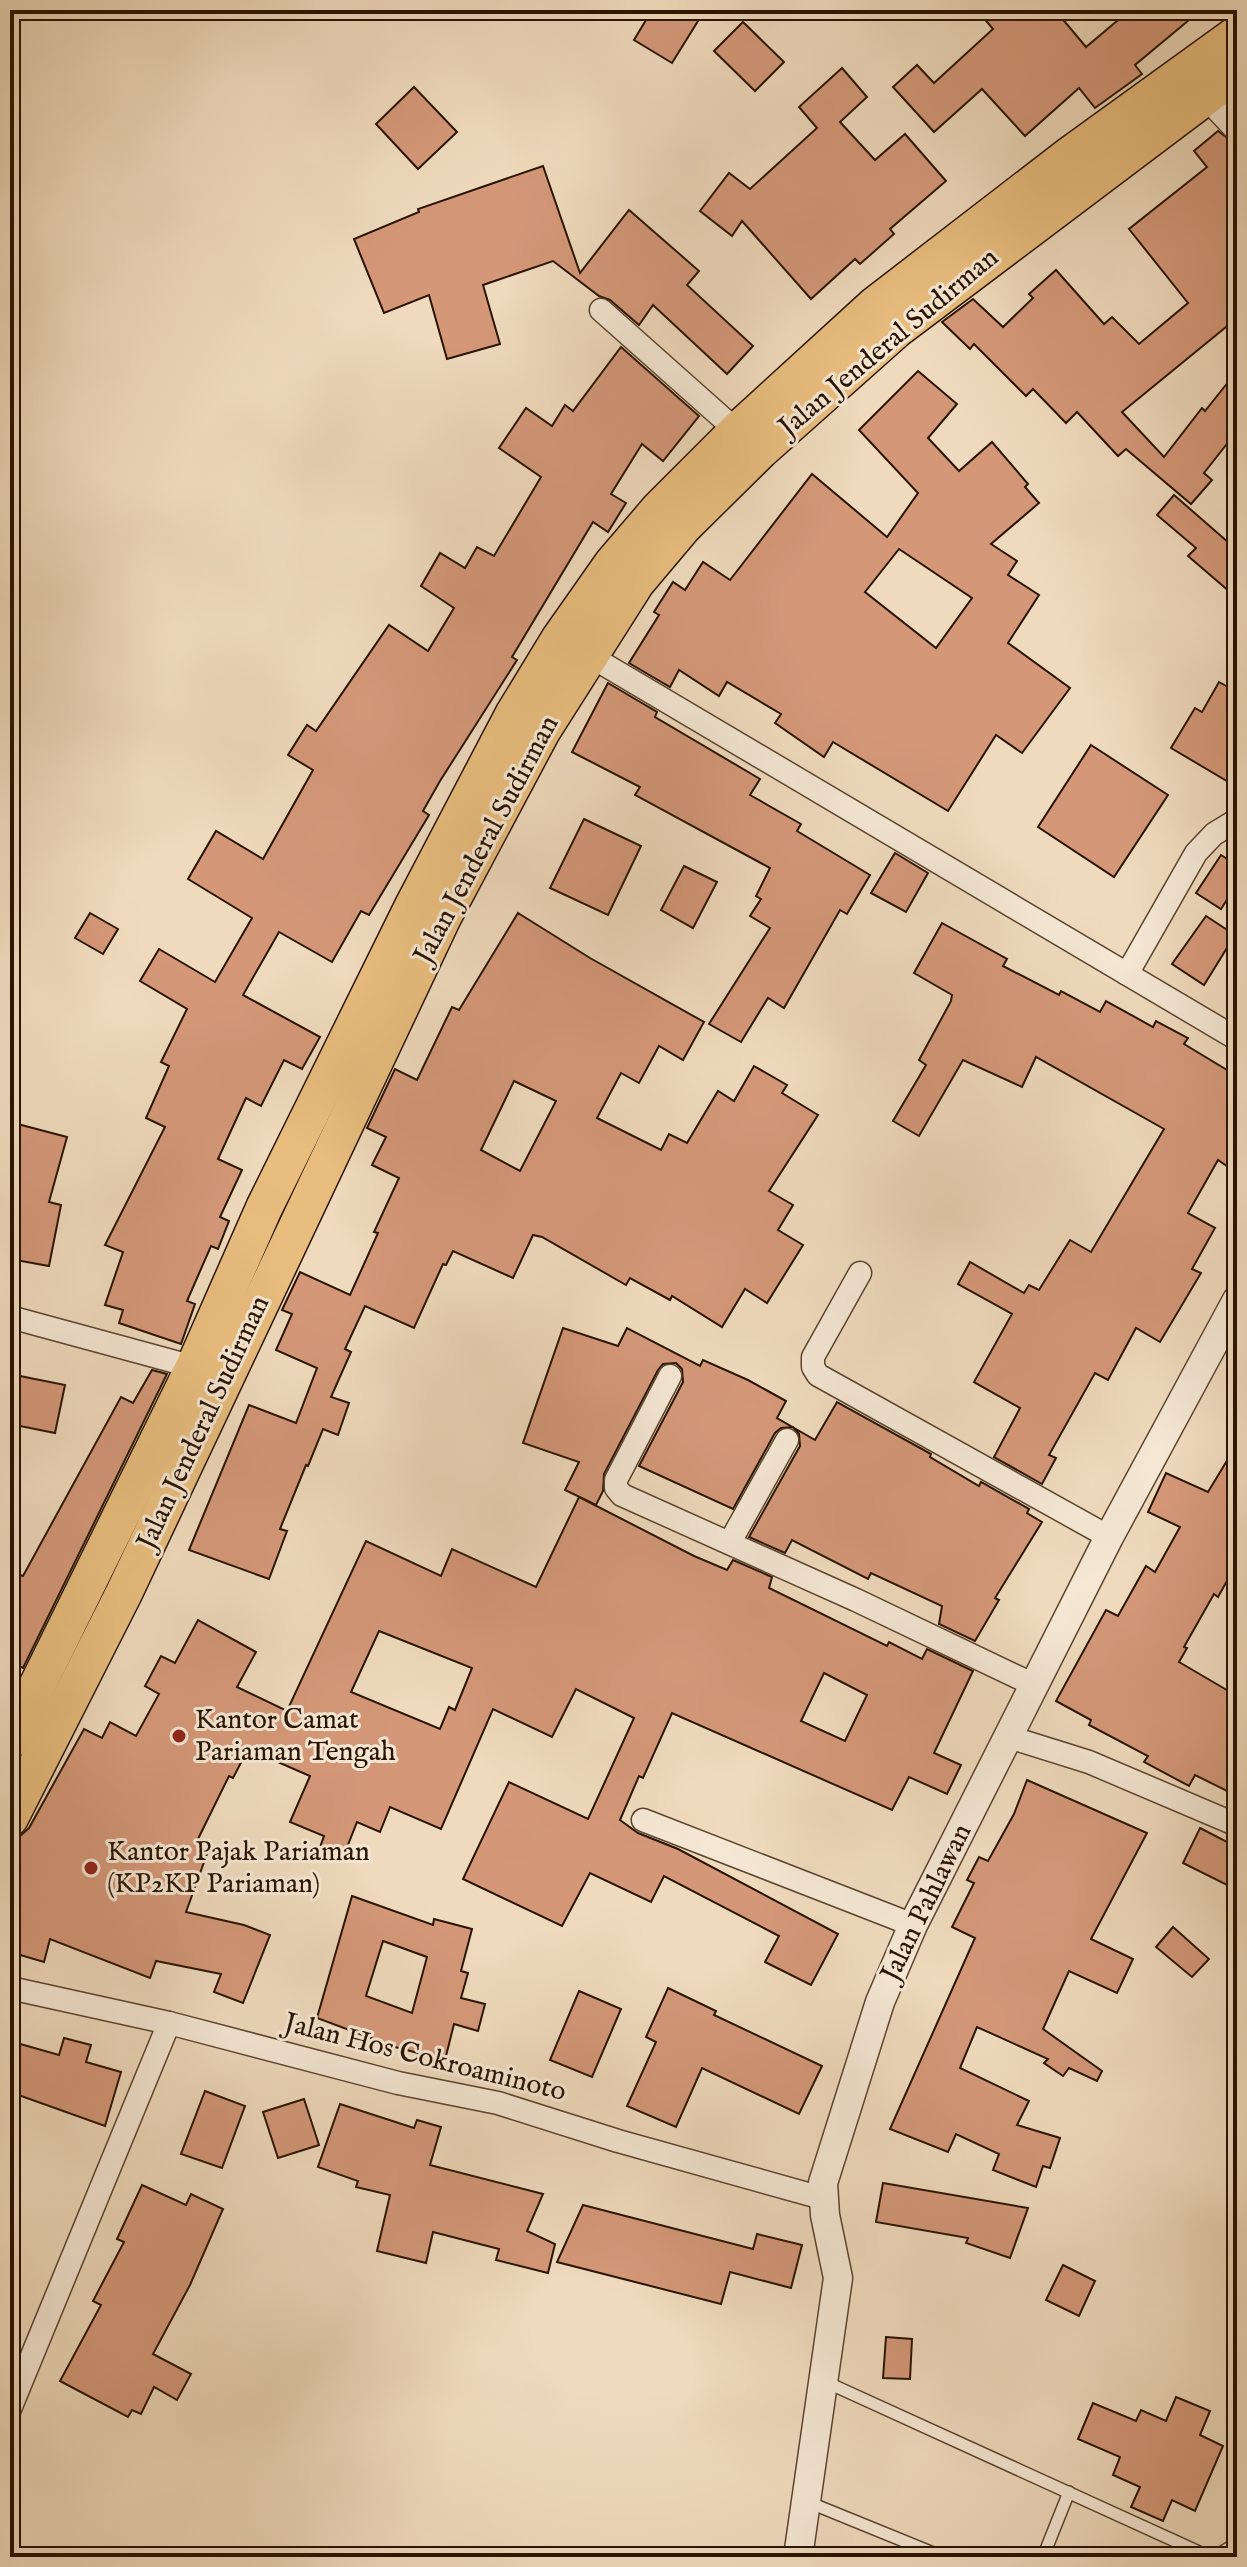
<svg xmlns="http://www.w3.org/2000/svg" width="1247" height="2567" viewBox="0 0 1247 2567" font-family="'IM FELL English',serif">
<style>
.building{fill:#d49879;stroke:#291300;stroke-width:2;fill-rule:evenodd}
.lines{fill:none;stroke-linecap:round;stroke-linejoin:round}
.service-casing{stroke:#5a452f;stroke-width:14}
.minor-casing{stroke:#5a452f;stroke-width:25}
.tertiary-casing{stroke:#5a452f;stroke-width:31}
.primary-casing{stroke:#291300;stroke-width:39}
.service{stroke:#f5e7d4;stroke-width:11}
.minor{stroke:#f5e7d4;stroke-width:22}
.tertiary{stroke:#f5e7d4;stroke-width:28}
.primary{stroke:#e8bd7e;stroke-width:36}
.poi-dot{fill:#8f2418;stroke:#f5e7d4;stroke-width:3}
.labels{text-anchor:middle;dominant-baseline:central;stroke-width:6;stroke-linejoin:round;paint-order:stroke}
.street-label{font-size:28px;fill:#291300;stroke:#f5e7d4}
.poi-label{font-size:28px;fill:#291300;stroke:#f5e7d4;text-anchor:start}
</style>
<rect width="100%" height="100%" fill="#efdabd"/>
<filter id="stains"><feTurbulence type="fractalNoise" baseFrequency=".0025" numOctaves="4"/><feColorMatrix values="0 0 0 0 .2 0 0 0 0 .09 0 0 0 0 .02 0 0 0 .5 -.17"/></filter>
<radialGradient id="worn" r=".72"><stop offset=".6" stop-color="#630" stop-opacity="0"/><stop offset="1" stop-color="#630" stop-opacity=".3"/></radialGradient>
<g class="building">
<path d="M652 10H679L698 21 672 63 634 40Z"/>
<path d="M977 10H1055L1086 47 1130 10H1201L1135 65 1142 74 1095 108 1079 88 1025 136 982 89 934 132 893 87 917 65 934 83 993 29Z"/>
<path d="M743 22 784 62 755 91 714 51Z"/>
<path d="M842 68 867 97 840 122 875 160 905 134 946 181 890 229 894 234 860 264 855 259 811 299 742 221 732 236 700 211 729 173 750 189 817 128 799 107Z"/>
<path d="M414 87 457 132 418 169 376 124Z"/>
<path d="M1218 131 1237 145V318L1122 412 1164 457 1202 408 1205 411 1237 371V431L1204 473 1212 480 1191 504 1126 449 1118 456 1077 412 1066 423 1033 389 1026 396 974 344 970 349 942 322 973 299 1003 327 1033 298 1029 294 1056 270 1104 324 1112 317 1139 344 1188 303 1129 229 1207 167 1194 151Z"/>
<path d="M543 166 580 273 629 210 699 271 687 285 753 346 727 374 653 305 639 325 610 300 599 296 553 261 483 285 500 344 447 359 429 295 384 313 354 239 419 212 418 209Z"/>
<path d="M621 347 699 416 663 461 642 444 611 494 626 503 608 532 593 522 512 657 517 660 440 781 423 811 429 815 369 915 361 911 332 962 279 932 243 995 320 1037 302 1069 284 1060 261 1106 246 1098 218 1159 242 1170 220 1217 229 1221 218 1249 211 1246 187 1301 195 1304 181 1344 119 1323 123 1310 105 1305 123 1252 105 1245 165 1127 146 1118 169 1066 161 1062 187 1009 140 981 159 949 215 982 252 918 188 879 216 831 263 859 313 770 288 755 307 725 316 731 389 625 428 651 454 608 421 586 440 553 465 568 477 547 494 556 541 477 499 448 526 408 552 426 565 405 573 411Z"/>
<path d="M918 371 957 404 928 438 959 471 992 442 1028 484 1025 487 1039 503 991 544 1017 561 1008 575 1039 595 1008 643 1070 688 1022 753 996 735 948 811 833 742 824 757 775 723 781 714 727 682 719 696 679 670 670 687 629 663 659 615 654 612 673 582 685 590 703 562 730 580 812 474 887 537 918 493 859 430ZM899 549 972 598 936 648 865 592Z"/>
<path d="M1174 495 1237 550V598L1188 556 1196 548 1157 515Z"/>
<path d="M1219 682 1237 692V787L1171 748 1195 708 1202 712Z"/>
<path d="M608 683 657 712 655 717 760 779 750 795 801 824 797 831 870 875 847 914 840 910 784 1008 768 998 741 1042 709 1024 770 928 750 916 761 899 756 896 770 868 635 795 640 787 572 752Z"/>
<path d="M1091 745 1168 795 1114 877 1038 827Z"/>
<path d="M584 819 641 846 608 915 550 888Z"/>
<path d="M895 853 928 873 906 912 871 893Z"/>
<path d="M1221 855 1237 865V884L1221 909 1196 893Z"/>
<path d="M684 866 717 882 693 928 661 910Z"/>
<path d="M90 913 118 929 103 954 75 938Z"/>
<path d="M518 913 590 958 704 1022 683 1060 659 1046 639 1083 621 1073 597 1118 661 1150 669 1134 687 1143 718 1091 734 1101 754 1066 787 1085 782 1093 818 1115 769 1191 793 1205 778 1230 803 1245 767 1303 745 1289 722 1327 672 1296 670 1300 630 1278 626 1285 542 1237 533 1235 513 1278 453 1251 446 1265 443 1264 414 1328 365 1306 345 1349 351 1352 331 1397 349 1403 338 1435 323 1429 308 1466 306 1465 280 1529 287 1531 269 1579 189 1550 249 1405 296 1423 317 1368 276 1350 292 1314 282 1310 300 1272 350 1295 378 1233 374 1232 399 1178 372 1165 386 1137 367 1128 395 1069 417 1080 452 1007 459 1010ZM514 1081 556 1101 520 1171 481 1150Z"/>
<path d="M1206 916 1235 935 1204 985 1172 964Z"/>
<path d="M942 923 1007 959 1003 966 1059 995 1061 991 1100 1012 1106 1001 1153 1027 1156 1021 1188 1038 1184 1044 1237 1076V1173L1218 1160 1188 1213 1215 1228 1192 1269 1201 1273 1160 1342 1136 1328 1108 1380 1095 1373 1049 1455 1056 1458 1042 1484 994 1457 1020 1408 974 1382 1012 1314 958 1284 970 1262 1024 1293 1029 1285 1039 1290 1070 1240 1091 1252 1164 1129 1036 1057 1022 1087 963 1060 919 1136 893 1121 926 1065 919 1060 951 1001 952 995 914 973Z"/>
<path d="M10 1122 67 1137 49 1202 61 1205 49 1266 10 1259Z"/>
<path d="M563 1328 618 1346 627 1328 700 1366 703 1360 748 1380 786 1401 777 1418 815 1440 837 1402 931 1454 930 1457 979 1486 981 1482 1029 1509 1027 1513 1042 1522 995 1598 999 1600 975 1641 939 1624 942 1606 871 1573 868 1579 792 1540 785 1553 749 1537 800 1446 799 1434 793 1427 781 1428 775 1433 733 1509 639 1466 683 1382 682 1369 676 1363 663 1364 658 1370 604 1474 603 1491 596 1505 565 1490 579 1462 523 1443Z"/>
<path d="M152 1370 167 1374 23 1668 10 1662V1571L23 1576 121 1397 133 1403Z"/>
<path d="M10 1374 65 1385 55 1433 10 1424Z"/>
<path d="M1237 1444V1563L1218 1597 1214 1594 1184 1647 1187 1648 1179 1662 1237 1696V1796L1195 1775 1189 1786 1144 1762 1148 1756 1089 1725 1091 1720 1056 1701 1106 1610 1118 1616 1146 1566 1155 1572 1180 1527 1148 1512 1166 1473 1208 1492Z"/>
<path d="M579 1497 694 1556 727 1570 733 1560 772 1577 769 1588 887 1646 889 1642 922 1659 927 1649 973 1671 934 1753 961 1765 947 1794 909 1777 892 1810 672 1713 643 1778 639 1776 620 1820 638 1833 678 1849 838 1934 811 1985 765 1962 779 1936 664 1876 651 1902 590 1873 562 1926 463 1879 509 1782 588 1819 634 1718 576 1689 552 1737 493 1709 441 1829 390 1807 380 1832 357 1822 342 1860 319 1850 324 1836 290 1822 310 1776 248 1749 233 1778 229 1776 198 1839 211 1843 186 1912 244 1925 270 1935 243 2003 214 1992 221 1974 156 1961 150 1978 50 1939 44 1962 10 1952V1908L20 1870 10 1865V1857L20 1836 29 1828 84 1729 102 1738 110 1722 136 1736 159 1694 145 1686 161 1656 175 1663 198 1620 256 1652 237 1687 287 1711 366 1541 441 1576 452 1549 536 1587ZM379 1631 472 1668 455 1710 449 1707 440 1729 351 1692ZM824 1673 867 1695 845 1741 801 1721Z"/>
<path d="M1027 1780 1147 1833 1091 1939 1133 1959 1117 1993 1069 1971 1043 2029 1102 2071 1097 2081 1069 2068 1063 2076 1044 2063 1048 2059 977 2027 960 2068 1029 2101 1017 2125 1060 2138 1050 2168 1043 2166 1036 2187 993 2170 999 2154 956 2134 948 2152 890 2129 975 1938 952 1927 974 1883 967 1880 979 1857 988 1861 1014 1814Z"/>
<path d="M1200 1828 1237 1847V1890L1183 1863Z"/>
<path d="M352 1896 433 1925 434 1919 472 1929 461 1971 468 1973 461 1998 485 2004 478 2031 454 2024 445 2060 395 2047 317 2018ZM383 1941 427 1957 412 2013 366 1996Z"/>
<path d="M1173 1927 1209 1959 1192 1977 1156 1947Z"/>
<path d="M668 1988 716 2011 714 2015 822 2066 799 2114 702 2068 676 2127 627 2106 656 2042 646 2037Z"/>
<path d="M579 1991 621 2009 592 2077 550 2060Z"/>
<path d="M64 2038 91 2045 86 2062 121 2072 105 2126 10 2092V2041L59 2055Z"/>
<path d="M205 2091 245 2106 222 2168 181 2154Z"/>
<path d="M304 2099 319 2145 278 2158 263 2112Z"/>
<path d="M340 2104 414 2128 417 2120 441 2127 430 2165 543 2194 527 2231 555 2244 548 2273 496 2260 499 2249 433 2232 426 2263 377 2251 390 2195 356 2187 358 2181 318 2167Z"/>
<path d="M883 2183 1028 2208 1010 2258 966 2243 968 2238 876 2222Z"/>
<path d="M142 2185 186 2205 191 2194 223 2209 190 2285 153 2354 191 2374 177 2400 154 2387 141 2414 132 2410 128 2417 60 2381 101 2305 93 2301 124 2242 117 2239Z"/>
<path d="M583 2205 753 2249 757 2234 802 2245 791 2288 730 2272 721 2304 557 2262Z"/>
<path d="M1063 2265 1095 2281 1079 2316 1046 2300Z"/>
<path d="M886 2337 912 2339 910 2379 883 2378Z"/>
<path d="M1176 2397 1210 2411 1200 2435 1223 2446 1195 2511 1172 2500 1163 2521 1131 2507 1140 2487 1113 2475 1120 2457 1078 2439 1093 2403 1136 2421 1141 2410 1166 2421Z"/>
</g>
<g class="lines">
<defs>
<g id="service">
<path d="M826 2382 1210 2557"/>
<path d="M808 2502 943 2557"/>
<path d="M1043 2557 1069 2492"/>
<path d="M1214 2557 1237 2543"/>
</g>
<g id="minor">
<path d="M1205 97 1237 131"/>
<path d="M601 310 737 431"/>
<path d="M590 656 1237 1039"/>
<path d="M1127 974 1196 853 1214 834 1237 820"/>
<path d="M860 1273 813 1357V1367L818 1375 1109 1537"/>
<path d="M10 1317 194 1367"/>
<path d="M670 1376 616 1480V1488L622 1495 856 1600 1034 1685"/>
<path d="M730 1542 787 1440"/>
<path d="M1009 1737 1089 1762 1237 1825"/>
<path d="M643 1820 913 1925"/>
<path d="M10 1988 169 2023 398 2083 498 2103 618 2141 822 2198"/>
<path d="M10 2409 169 2023"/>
</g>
<path id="tertiary" d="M798 2557 838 2278 825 2215 823 2183 880 2002 913 1925 1109 1537 1237 1300"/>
<g id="primary">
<path d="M10 1741 194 1367 264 1208 414 904 513 715 560 638 612 564 659 509 737 431 875 305 1071 154 1237 34"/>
<path d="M10 1818 124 1593 443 917 542 731 636 583 684 526 760 451 896 330 1237 73"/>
</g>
</defs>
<use href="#service" class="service-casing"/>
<use href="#minor" class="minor-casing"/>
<use href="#tertiary" class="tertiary-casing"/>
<use href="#primary" class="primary-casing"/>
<use href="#service" class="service"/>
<use href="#minor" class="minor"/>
<use href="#tertiary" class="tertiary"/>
<use href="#primary" class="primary"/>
</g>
<g class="poi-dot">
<circle cx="179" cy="1736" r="8"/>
<circle cx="91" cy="1868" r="8"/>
</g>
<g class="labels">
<g class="street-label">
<text transform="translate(889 343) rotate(-40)">Jalan Jenderal Sudirman</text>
<text transform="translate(487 840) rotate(-62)">Jalan Jenderal Sudirman</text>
<text transform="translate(204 1423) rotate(-65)">Jalan Jenderal Sudirman</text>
<text transform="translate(927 1903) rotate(-64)">Jalan Pahlawan</text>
<text transform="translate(425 2058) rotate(14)">Jalan Hos Cokroaminoto</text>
</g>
<g class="poi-label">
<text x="195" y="1720">Kantor Camat<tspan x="195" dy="32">Pariaman Tengah</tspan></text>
<text x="107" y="1852">Kantor Pajak Pariaman<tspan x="107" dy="32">(KP2KP Pariaman)</tspan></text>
</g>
</g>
<rect width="1247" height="2567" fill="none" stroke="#efdabd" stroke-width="40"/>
<rect x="12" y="12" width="1223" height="2543" fill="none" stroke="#291300" stroke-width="4"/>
<rect x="20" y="20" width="1207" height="2527" fill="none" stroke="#291300" stroke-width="2"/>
<rect width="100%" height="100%" filter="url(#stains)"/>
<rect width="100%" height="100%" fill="url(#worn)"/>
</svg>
